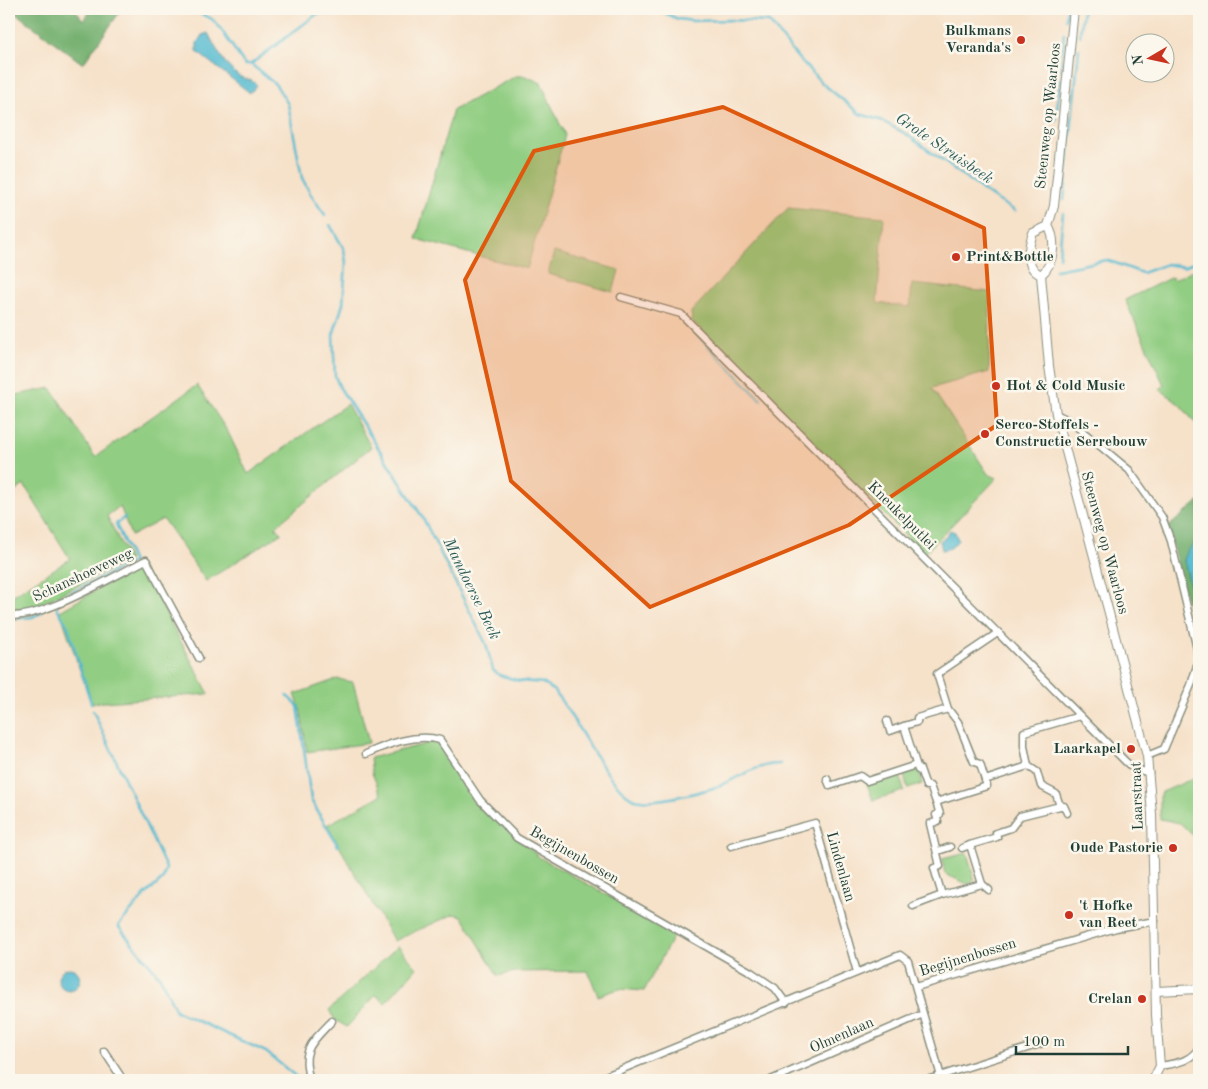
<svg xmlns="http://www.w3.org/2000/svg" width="1208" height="1089" viewBox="0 0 1208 1089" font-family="'Old Standard TT',serif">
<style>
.green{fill:#91cd82;stroke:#58855b}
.forest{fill:#74b070;stroke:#4a7652}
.water{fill:#52bad0;stroke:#387c82}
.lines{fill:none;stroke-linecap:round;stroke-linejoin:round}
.stream{stroke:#52bad0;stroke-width:2.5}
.minor-casing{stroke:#8a8f7e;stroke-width:9}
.tertiary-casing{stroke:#8a8f7e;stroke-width:10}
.minor{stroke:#fff;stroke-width:6}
.tertiary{stroke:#fff;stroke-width:8}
.marked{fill:#de580e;fill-opacity:0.2;stroke:#de580e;stroke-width:4;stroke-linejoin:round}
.poi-dot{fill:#c8321e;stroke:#fbf7ec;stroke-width:2}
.labels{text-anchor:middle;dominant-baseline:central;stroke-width:5;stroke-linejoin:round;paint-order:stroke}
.poi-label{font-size:15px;font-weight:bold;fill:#1f3d34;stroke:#fbf7ec;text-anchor:end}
.street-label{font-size:15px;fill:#1f3d34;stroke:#fbf7ec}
.water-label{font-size:16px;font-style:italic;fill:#2c5c5b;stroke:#fbf7ec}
</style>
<rect width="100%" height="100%" fill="#fbf7ec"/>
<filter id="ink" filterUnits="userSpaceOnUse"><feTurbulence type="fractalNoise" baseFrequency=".02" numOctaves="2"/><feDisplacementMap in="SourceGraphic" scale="10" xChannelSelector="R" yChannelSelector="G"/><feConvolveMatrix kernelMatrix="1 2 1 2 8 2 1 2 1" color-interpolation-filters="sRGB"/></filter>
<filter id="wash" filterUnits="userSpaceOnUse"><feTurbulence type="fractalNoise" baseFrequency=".0096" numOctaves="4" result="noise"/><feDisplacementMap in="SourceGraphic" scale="20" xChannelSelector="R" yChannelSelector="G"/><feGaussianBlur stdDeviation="1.12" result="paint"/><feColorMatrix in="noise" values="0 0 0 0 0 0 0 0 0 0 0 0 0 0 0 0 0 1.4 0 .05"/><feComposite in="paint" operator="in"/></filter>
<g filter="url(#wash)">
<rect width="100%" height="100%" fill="#f6e1c9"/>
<g class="green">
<path d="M516 76H526L541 83 565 135 527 269 416 239 453 110Z"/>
<path d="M788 208 884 217 877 303 910 307 912 284 990 292 989 372 932 388 988 474 997 478 924 554 692 321 691 312Z"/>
<path d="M554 252 619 270 613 292 548 274Z"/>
<path d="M1199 267V427L1180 405 1160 389 1164 385 1125 300 1172 277 1173 280Z"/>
<path d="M197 385 228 432 248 474 347 404 371 447 275 527 282 533 206 581 163 519 131 536 120 506 107 516 129 560 31 609 9 610V598L70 559 24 485 9 496V400L11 396 51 388 95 457Z"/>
<path d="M140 565 209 694 91 703 60 611Z"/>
<path d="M337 679 353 682 369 743 307 752 301 712 295 694Z"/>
<path d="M437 741 480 802 539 857 675 933 644 991 619 989 598 996 588 971 515 972 498 976 462 916 454 914 394 941 327 825 381 795 372 773 370 758Z"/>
<path d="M914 769 919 771 922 784 908 789 903 772Z"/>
<path d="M896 774 900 776 904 791 873 800 867 784Z"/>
<path d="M1199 776V841L1180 823 1160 819V793Z"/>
<path d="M967 853 975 881 967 884 945 874 942 859Z"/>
<path d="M398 946 417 968 385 1003 376 995 347 1027 335 1020 329 1010Z"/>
</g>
<g class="forest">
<path d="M10 9H75L83 20 92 9H122L83 64Z"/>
<path d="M1199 501V539L1194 543 1184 560 1199 621V654L1168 527Z"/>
</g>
<g class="water">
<path d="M208 33C216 48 223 63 236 74 243 80 251 78 257 85L250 93 197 52V43L202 35Z"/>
<path d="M950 530 955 532 958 540 951 548 942 550 940 541 946 537Z"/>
<path d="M1199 539V621L1184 560 1188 550Z"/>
<circle cx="69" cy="979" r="11"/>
</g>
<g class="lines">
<g class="stream">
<path d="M190 9 212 19 220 28 245 65 251 64 317 14 360 9"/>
<path d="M656 9 678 19 693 21 730 20 769 22 797 57 822 83 860 114 880 120 906 134 994 198 1015 211"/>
<path d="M1066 19 1067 9"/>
<path d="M1080 36 1083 9"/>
<path d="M251 64 276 85 288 104 302 178 311 195 325 215"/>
<path d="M1061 70 1064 33"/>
<path d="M1056 120 1060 79"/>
<path d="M1064 200 1079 49"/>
<path d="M330 225 344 249 346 263 343 304 333 335 335 376 340 388 423 518 486 644 493 670 499 675 520 681 543 683 553 690C574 713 609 791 635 799 651 804 693 794 710 789 735 782 753 764 780 764"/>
<path d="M1059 257 1063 213"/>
<path d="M1056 270 1107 260 1142 273 1167 264 1184 267 1199 260"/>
<path d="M686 323 761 400"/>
<path d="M54 601 133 562 116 524 125 517"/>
<path d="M56 606 68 627 91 703"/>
<path d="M9 619 32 617 41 613"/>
<path d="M287 696 298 706 311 800 338 846"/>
<path d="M93 711 166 868 163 879 146 894 118 926 160 977 176 1011 266 1052 300 1080"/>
</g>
</g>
</g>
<g filter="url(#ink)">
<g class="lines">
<defs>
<g id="minor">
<path d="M621 297 681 314 1126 762 1133 768 1149 773"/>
<path d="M1056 414 1070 421 1129 470 1162 517 1171 541 1197 649 1198 662 1191 685 1164 749 1147 756"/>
<path d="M9 615C37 622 118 574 146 560L199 658"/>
<path d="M948 709 937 674 999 632"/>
<path d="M887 721 890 731 904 726"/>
<path d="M366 754C388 744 416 733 440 740L480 800 517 838 751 972 775 988 786 1003"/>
<path d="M827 779 830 786 860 776 867 781 916 765"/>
<path d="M936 802 930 786H926L920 769 918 770 904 726 917 722V718L948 709 958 722 974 762 980 764 985 780 1028 766"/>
<path d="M1067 813 1064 806H1060L1056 794 1041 786 1037 772 1028 766 1024 746V732L1080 716"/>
<path d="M731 846 815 823 857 972"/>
<path d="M962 848 970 845"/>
<path d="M938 851 950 847"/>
<path d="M989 890 982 884 970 845 997 837 996 833 1011 828 1020 816 1060 806"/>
<path d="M942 895 982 884"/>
<path d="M913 906 942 895 934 868 940 866 930 824 938 821 936 815 940 814 936 802 987 786 985 780"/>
<path d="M916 987 1116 928 1155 921"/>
<path d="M104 1051 123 1080"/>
<path d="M1160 1066C1176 1063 1191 1062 1199 1047"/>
<path d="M310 1080C300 1050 312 1042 332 1021"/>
<path d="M596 1080 900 955 908 961 942 1080"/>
<path d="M771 1080 923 1014"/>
<path d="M927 1080 1043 1043"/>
</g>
<g id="tertiary">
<path d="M1074 9 1054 206 1048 226 1033 233C1028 248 1024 267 1041 275L1049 366 1056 414 1147 756 1152 814 1156 1015 1160 1066 1153 1080"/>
<path d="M1041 275C1054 264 1057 240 1048 226"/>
<path d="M1156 991 1199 989"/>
</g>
</defs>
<use href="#minor" class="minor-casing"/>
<use href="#tertiary" class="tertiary-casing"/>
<use href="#minor" class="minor"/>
<use href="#tertiary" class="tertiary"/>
</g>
</g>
<path class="marked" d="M723 107 984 228 997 425 849 525 650 607 511 481 465 280 534 151Z"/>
<g class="poi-dot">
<circle cx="1021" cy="40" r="5"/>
<circle cx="956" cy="257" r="5"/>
<circle cx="996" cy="386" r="5"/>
<circle cx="985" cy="434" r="5"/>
<circle cx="1131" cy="749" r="5"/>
<circle cx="1173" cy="848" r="5"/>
<circle cx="1069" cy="915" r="5"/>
<circle cx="1142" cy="999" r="5"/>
</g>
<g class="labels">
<g class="poi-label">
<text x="1011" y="31">Bulkmans<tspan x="1011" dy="17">Veranda's</tspan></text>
<text x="966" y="257" text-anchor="start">Print&amp;Bottle</text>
<text x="1006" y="386" text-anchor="start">Hot &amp; Cold Music</text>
<text x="995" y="425" text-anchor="start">Serco-Stoffels -<tspan x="995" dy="17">Constructie Serrebouw</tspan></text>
<text x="1121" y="749">Laarkapel</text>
<text x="1163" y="848">Oude Pastorie</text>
<text x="1079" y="906" text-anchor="start">'t Hofke<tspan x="1079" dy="17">van Reet</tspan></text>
<text x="1132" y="999">Crelan</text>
</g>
<g class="street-label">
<text transform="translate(1049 116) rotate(-84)">Steenweg op Waarloos</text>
<text transform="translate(901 516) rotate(45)">Kneukelputlei</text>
<text transform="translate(1104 543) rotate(75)">Steenweg op Waarloos</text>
<text transform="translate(83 576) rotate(-25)">Schanshoeveweg</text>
<text transform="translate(1138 796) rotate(-92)">Laarstraat</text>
<text transform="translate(574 856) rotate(30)">Begijnenbossen</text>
<text transform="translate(840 867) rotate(74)">Lindenlaan</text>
<text transform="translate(968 958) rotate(-17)">Begijnenbossen</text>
<text transform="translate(842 1036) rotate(-24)">Olmenlaan</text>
</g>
<g class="water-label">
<text transform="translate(944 149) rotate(34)">Grote Struisbeek</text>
<text transform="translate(471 589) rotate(64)">Mandoerse Beek</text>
</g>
</g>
<rect width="1208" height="1089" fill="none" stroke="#fbf7ec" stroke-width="30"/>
<g transform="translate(1150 58) rotate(261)"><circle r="24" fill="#fbf7ec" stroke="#a3ada2"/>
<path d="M0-4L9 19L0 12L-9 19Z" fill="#c8321e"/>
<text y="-8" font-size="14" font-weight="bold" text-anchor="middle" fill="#1f3d34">N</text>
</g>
<path d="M1016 1046v8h112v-8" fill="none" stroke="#1f3d34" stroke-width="2.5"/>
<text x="1023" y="1046" font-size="15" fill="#1f3d34" stroke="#fbf7ec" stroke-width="4" paint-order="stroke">100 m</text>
</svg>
